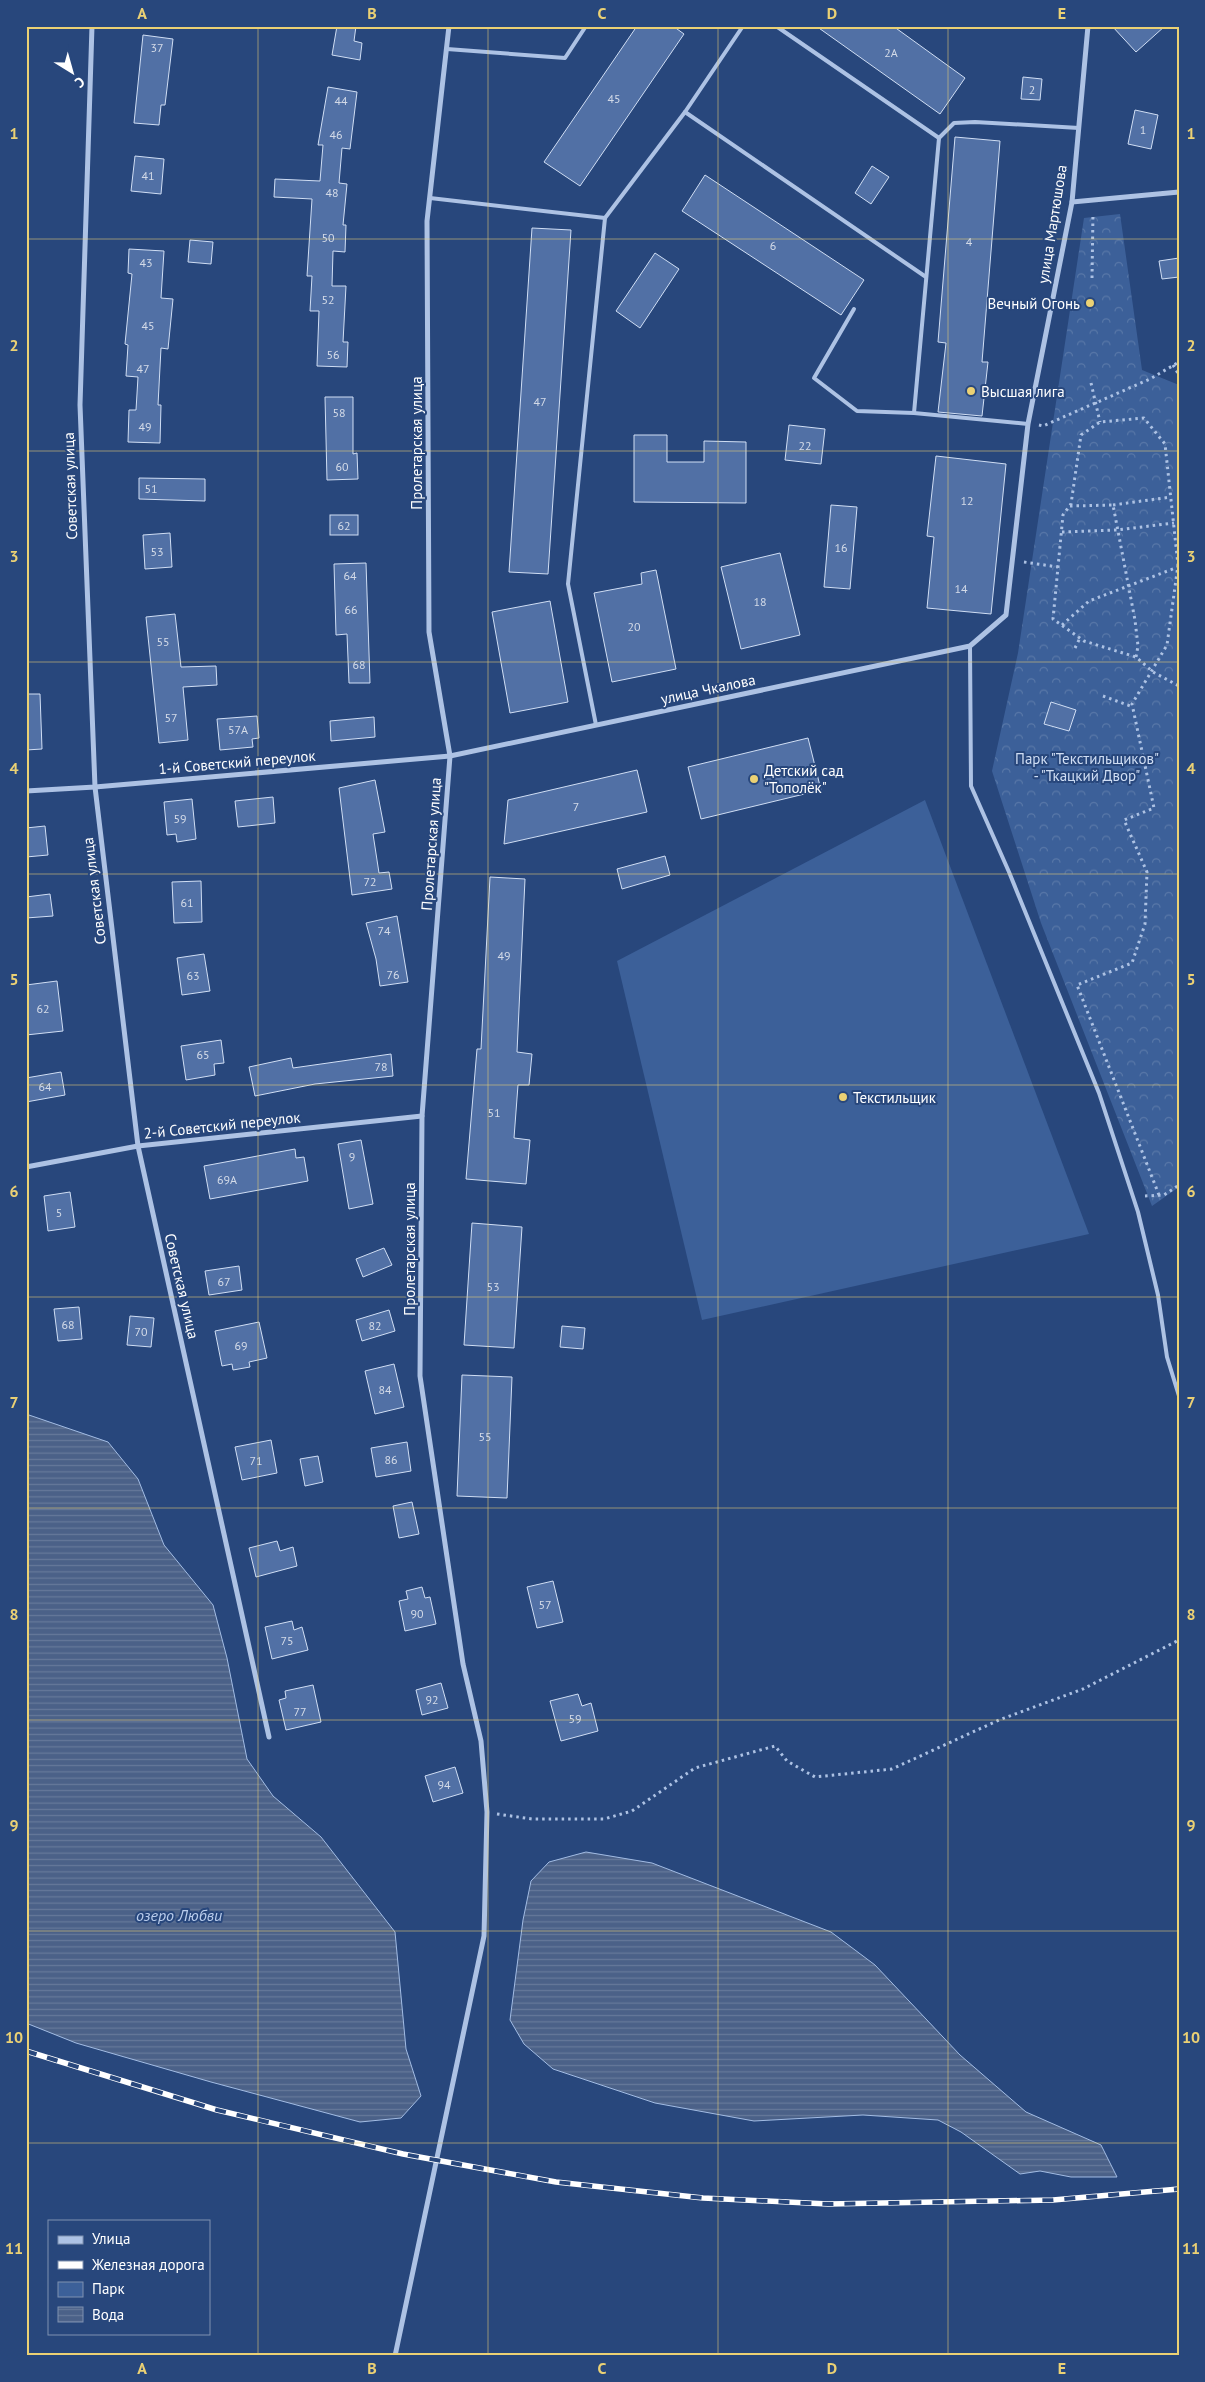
<svg xmlns="http://www.w3.org/2000/svg" width="1205" height="2382" viewBox="0 0 1205 2382" font-family="'PT Sans',sans-serif">
<style>
.green{fill:#3c6099}
.forest{fill:url(#forest-crowns)}
.water{fill:url(#water-rules);stroke:#a2bce4}
.building{fill:#5170a5;stroke:#d0def4}
.lines{fill:none;stroke-linecap:round;stroke-linejoin:round}
.path{stroke:#adc2e4;stroke-width:3;stroke-dasharray:2.5 4;stroke-linecap:butt}
.lane{stroke:#adc2e4;stroke-width:4}
.street{stroke:#adc2e4;stroke-width:5}
.rail-casing{stroke:#fff;stroke-width:5.5}
.rail{stroke:#28477c;stroke-width:4;stroke-dasharray:11;stroke-linecap:butt}
.grid{fill:none;stroke:#ebd174;stroke-width:1;stroke-opacity:0.55}
.poi-dot{fill:#ebd174;stroke:#28477c;stroke-width:2}
.labels{text-anchor:middle;dominant-baseline:central;stroke-width:4;stroke-linejoin:round;paint-order:stroke}
.number-label{font-size:12px;fill:#d4dbe8}
.street-label{font-size:15px;fill:#fff;stroke:#28477c}
.poi-label{font-size:15px;fill:#fff;stroke:#28477c;text-anchor:start}
.park-label{font-size:15px;fill:#d0def4;stroke:#28477c}
.water-label{font-size:16px;font-style:italic;fill:#b9ccec;stroke:#28477c}
.neatline{fill:none;stroke:#ebd174;stroke-width:2}
.grid-label{font-size:16px;text-anchor:middle;font-weight:bold;fill:#ebd174}
</style>
<defs>
<pattern id="forest-crowns" width="20" height="18" patternUnits="userSpaceOnUse" patternTransform="scale(1.25)"><rect width="20" height="18" fill="#3c6099"/><path d="M2 6a3 3 0 1 1 6 0M12 15a3 3 0 1 1 6 0" fill="none" stroke="#5978a8"/></pattern>
<pattern id="water-rules" width="6" height="5" patternUnits="userSpaceOnUse" patternTransform="scale(1.25)"><rect width="6" height="5" fill="#4b6188"/><path d="M0 2.5h6" fill="none" stroke="#66799a"/></pattern>
</defs>
<rect width="100%" height="100%" fill="#28477c"/>
<path class="green" d="M925 800 1089 1234 702 1320 617 961Z"/>
<path class="forest" d="M1120 214 1142 370 1179 385V1187L1152 1206 1041 923 992 771 1018 653 1084 218Z"/>
<g class="water">
<path d="M26 1414 108 1442 138 1479 164 1545 213 1605 227 1658 247 1759 273 1796 321 1837 395 1932 406 2049 421 2096 401 2118 360 2122 211 2082 76 2043 26 2023Z"/>
<path d="M586 1852 652 1863 831 1932 875 1965 960 2055 1026 2112 1101 2145 1117 2177H1071L1040 2171 1020 2174 961 2132 938 2120 863 2115 754 2121 655 2103 553 2069 524 2044 510 2020 523 1920 531 1881 549 1862Z"/>
</g>
<g class="building">
<path d="M337 26H356L354 41 362 43 360 60 332 55Z"/>
<path d="M637 26H673L684 34 580 186 544 162Z"/>
<path d="M816 26H893L965 78 940 114Z"/>
<path d="M1112 26H1165L1136 52Z"/>
<path d="M143 35 173 39 165 105H161L159 125 134 123Z"/>
<path d="M1023 77 1042 79 1040 100 1021 99Z"/>
<path d="M328 87 357 92 350 149 342 148 339 183 347 184 343 225H346L345 252 333 251 332 286H346L343 342H348L347 367 317 366 319 311H310L312 276H307L312 199 274 197 275 179 320 181 323 145H318Z"/>
<path d="M1135 110 1158 115 1151 149 1128 144Z"/>
<path d="M955 137 1000 141 982 362H988L982 416 938 412 946 343 938 342Z"/>
<path d="M135 156 164 159 161 194 131 191Z"/>
<path d="M872 166 889 177 871 204 855 193Z"/>
<path d="M705 175 864 280 841 315 682 211Z"/>
<path d="M532 228 571 230 548 574 509 572Z"/>
<path d="M190 240 213 242 211 264 188 262Z"/>
<path d="M129 249 164 251 161 298 173 299 168 349 161 348 158 405H161L160 443 128 442 129 410H136L138 377 126 376 128 345 125 344 132 274 128 273Z"/>
<path d="M655 253 679 269 640 328 616 311Z"/>
<path d="M1179 258V277L1162 279 1159 261Z"/>
<path d="M325 397H353V454L357 453 358 479 327 480Z"/>
<path d="M789 425 825 429 821 464 785 460Z"/>
<path d="M634 435H667V462H704V441L746 442V503L634 502Z"/>
<path d="M936 456 1006 464 991 614 927 608 934 537 927 536Z"/>
<path d="M139 478 205 479V501L139 499Z"/>
<path d="M831 505 857 507 850 589 824 587Z"/>
<rect x="330" y="515" width="28" height="20"/>
<path d="M170 533 172 567 145 569 143 535Z"/>
<path d="M780 553 800 635 741 649 721 567Z"/>
<path d="M366 563 370 683H349L347 634 336 635 334 564Z"/>
<path d="M656 570 676 669 612 682 594 593 642 584 641 573Z"/>
<path d="M550 601 568 702 510 713 492 612Z"/>
<path d="M175 614 181 667 216 666 217 685 183 687 188 740 159 743 146 617Z"/>
<path d="M26 694H40L42 749 26 750Z"/>
<path d="M1051 702 1076 710 1069 731 1044 724Z"/>
<path d="M257 716 259 738 252 739 253 747 220 750 217 719Z"/>
<path d="M374 717 375 737 331 741 330 721Z"/>
<path d="M808 738 821 790 701 819 688 767Z"/>
<path d="M637 770 647 812 504 844 508 800Z"/>
<path d="M375 780 385 832 373 834 379 873 389 872 392 889 352 895 339 788Z"/>
<path d="M273 797 275 823 238 827 235 801Z"/>
<path d="M192 799 196 839 177 842 176 834 167 835 164 802Z"/>
<path d="M45 826 48 855 26 857V828Z"/>
<path d="M665 856 670 875 622 889 617 869Z"/>
<path d="M490 877 525 879 517 1052 532 1054 529 1085H518L514 1138 530 1140 526 1184 466 1179 477 1049H481Z"/>
<path d="M201 881 202 922 174 923 172 882Z"/>
<path d="M50 894 53 916 26 918V897Z"/>
<path d="M397 916 408 982 380 986 376 959 366 923Z"/>
<path d="M204 954 210 991 182 995 177 958Z"/>
<path d="M57 981 63 1031 26 1035V985Z"/>
<path d="M221 1040 224 1063 214 1064 215 1075 186 1080 181 1046Z"/>
<path d="M391 1054 393 1076 315 1084 255 1096 249 1067 291 1058 293 1068Z"/>
<path d="M61 1072 65 1095 26 1102V1078Z"/>
<path d="M361 1140 373 1204 349 1209 338 1144Z"/>
<path d="M295 1149 296 1158 304 1157 308 1181 210 1199 204 1166Z"/>
<path d="M70 1192 75 1227 48 1231 44 1196Z"/>
<path d="M472 1223 522 1227 514 1348 464 1345Z"/>
<path d="M384 1248 392 1265 363 1277 356 1259Z"/>
<path d="M239 1266 242 1290 209 1295 205 1271Z"/>
<path d="M79 1307 82 1339 58 1341 54 1309Z"/>
<path d="M389 1310 395 1331 362 1341 356 1320Z"/>
<path d="M130 1316 154 1318 151 1347 127 1345Z"/>
<path d="M259 1322 267 1358 249 1362 250 1367 233 1370 232 1364 222 1366 215 1331Z"/>
<path d="M562 1326 585 1328 583 1349 560 1347Z"/>
<path d="M394 1364 404 1407 375 1414 365 1371Z"/>
<path d="M462 1375 512 1377 507 1498 457 1496Z"/>
<path d="M271 1440 277 1473 242 1480 235 1447Z"/>
<path d="M407 1442 411 1471 376 1477 371 1448Z"/>
<path d="M318 1456 323 1482 305 1486 300 1459Z"/>
<path d="M412 1502 419 1534 399 1538 393 1506Z"/>
<path d="M277 1541 280 1551 293 1547 297 1566 256 1577 249 1548Z"/>
<path d="M553 1581 563 1622 537 1628 527 1587Z"/>
<path d="M422 1587 425 1598 430 1597 436 1624 405 1631 399 1601 408 1599 406 1591Z"/>
<path d="M292 1621 294 1630 302 1627 308 1650 272 1659 265 1627Z"/>
<path d="M441 1683 448 1708 422 1715 416 1690Z"/>
<path d="M313 1685 321 1722 286 1730 279 1700 286 1698 285 1691Z"/>
<path d="M578 1694 582 1706 591 1703 598 1731 561 1741 550 1701Z"/>
<path d="M455 1767 463 1793 433 1802 425 1776Z"/>
</g>
<g class="lines">
<g class="path">
<path d="M1092 278 1093 213"/>
<path d="M1173 365 1179 375"/>
<path d="M1091 383 1100 422"/>
<path d="M1039 425 1043 426 1150 379 1179 362"/>
<path d="M1113 505 1171 497"/>
<path d="M1070 506 1113 505 1135 620 1138 646 1136 657"/>
<path d="M1062 532 1117 530 1174 523"/>
<path d="M1024 562 1058 567"/>
<path d="M1062 625 1089 601 1178 567"/>
<path d="M1075 648 1080 638"/>
<path d="M1103 696 1133 707"/>
<path d="M1159 1195 1077 985 1132 963 1145 924 1147 872 1124 820 1154 808 1132 704 1167 645 1178 565 1165 444 1144 418 1100 422 1081 435 1071 504 1063 515 1053 619 1084 641 1136 657 1153 672 1179 686"/>
<path d="M1145 1196 1164 1195 1179 1185"/>
<path d="M497 1814 532 1819H604L632 1811 695 1768 775 1746 787 1761 815 1777 892 1769 999 1720 1083 1689 1179 1640"/>
</g>
<g class="lane">
<path d="M776 26 939 138"/>
<path d="M447 49 565 58 586 26"/>
<path d="M685 112 926 277"/>
<path d="M430 198 605 218 685 112 743 26"/>
<path d="M854 309 814 378 857 411 914 413"/>
<path d="M1028 424 914 413 939 138 954 123 975 122 1079 128"/>
<path d="M970 646 971 786 1009 872 1099 1093 1138 1212 1158 1295 1167 1357 1179 1396"/>
<path d="M596 725 568 584 605 218"/>
</g>
<g class="street">
<path d="M92 26 80 405 95 787 138 1146 269 1737"/>
<path d="M1072 202 1179 192"/>
<path d="M26 791 95 787 450 756 970 646 1006 615 1028 424 1072 202 1088 26"/>
<path d="M26 1167 138 1146 422 1116"/>
<path d="M395 2356 484 1936 487 1812 481 1741 463 1664 420 1376 422 1116 450 756 429 632 427 221 449 26"/>
</g>
<defs>
<path id="rail" d="M26 2051 217 2110 403 2154 556 2182 703 2198 828 2204 1053 2200 1179 2189"/>
</defs>
<use href="#rail" class="rail-casing"/>
<use href="#rail" class="rail"/>
</g>
<path class="grid" d="M258 26V2356M488 26V2356M718 26V2356M948 26V2356M26 239H1179M26 451H1179M26 662H1179M26 874H1179M26 1085H1179M26 1297H1179M26 1508H1179M26 1720H1179M26 1931H1179M26 2143H1179"/>
<g class="poi-dot">
<circle cx="1090" cy="303" r="5"/>
<circle cx="971" cy="391" r="5"/>
<circle cx="754" cy="779" r="5"/>
<circle cx="843" cy="1097" r="5"/>
</g>
<g class="labels">
<g class="number-label">
<text x="157" y="47">37</text>
<text x="891" y="52">2А</text>
<text x="1032" y="89">2</text>
<text x="614" y="98">45</text>
<text x="341" y="100">44</text>
<text x="1143" y="129">1</text>
<text x="336" y="134">46</text>
<text x="148" y="175">41</text>
<text x="332" y="192">48</text>
<text x="328" y="237">50</text>
<text x="969" y="241">4</text>
<text x="773" y="245">6</text>
<text x="146" y="262">43</text>
<text x="328" y="299">52</text>
<text x="148" y="325">45</text>
<text x="333" y="354">56</text>
<text x="143" y="368">47</text>
<text x="540" y="401">47</text>
<text x="339" y="412">58</text>
<text x="145" y="426">49</text>
<text x="805" y="445">22</text>
<text x="342" y="466">60</text>
<text x="151" y="488">51</text>
<text x="967" y="500">12</text>
<text x="344" y="525">62</text>
<text x="841" y="547">16</text>
<text x="157" y="551">53</text>
<text x="350" y="575">64</text>
<text x="961" y="588">14</text>
<text x="760" y="601">18</text>
<text x="351" y="609">66</text>
<text x="634" y="626">20</text>
<text x="163" y="641">55</text>
<text x="359" y="664">68</text>
<text x="171" y="717">57</text>
<text x="238" y="729">57А</text>
<text x="576" y="806">7</text>
<text x="180" y="818">59</text>
<text x="370" y="881">72</text>
<text x="187" y="902">61</text>
<text x="384" y="930">74</text>
<text x="504" y="955">49</text>
<text x="393" y="974">76</text>
<text x="193" y="975">63</text>
<text x="43" y="1008">62</text>
<text x="203" y="1054">65</text>
<text x="381" y="1066">78</text>
<text x="45" y="1086">64</text>
<text x="494" y="1112">51</text>
<text x="352" y="1156">9</text>
<text x="227" y="1179">69А</text>
<text x="59" y="1212">5</text>
<text x="224" y="1281">67</text>
<text x="493" y="1286">53</text>
<text x="68" y="1324">68</text>
<text x="375" y="1325">82</text>
<text x="141" y="1331">70</text>
<text x="241" y="1345">69</text>
<text x="385" y="1389">84</text>
<text x="485" y="1436">55</text>
<text x="391" y="1459">86</text>
<text x="256" y="1460">71</text>
<text x="545" y="1604">57</text>
<text x="417" y="1613">90</text>
<text x="287" y="1640">75</text>
<text x="432" y="1699">92</text>
<text x="300" y="1711">77</text>
<text x="575" y="1718">59</text>
<text x="444" y="1784">94</text>
</g>
<g class="street-label">
<text transform="translate(1052 224) rotate(-81)">улица Мартюшова</text>
<text transform="translate(416 443) rotate(-90)">Пролетарская улица</text>
<text transform="translate(70 486) rotate(-92)">Советская улица</text>
<text transform="translate(708 689) rotate(-12)">улица Чкалова</text>
<text transform="translate(237 762) rotate(-5)">1-й Советский переулок</text>
<text transform="translate(431 844) rotate(-86)">Пролетарская улица</text>
<text transform="translate(94 891) rotate(-97)">Советская улица</text>
<text transform="translate(222 1125) rotate(-6)">2-й Советский переулок</text>
<text transform="translate(409 1249) rotate(-90)">Пролетарская улица</text>
<text transform="translate(182 1286) rotate(77)">Советская улица</text>
</g>
<g class="poi-label">
<text x="1080" y="303" text-anchor="end">Вечный Огонь</text>
<text x="981" y="391">Высшая лига</text>
<text x="764" y="770">Детский сад<tspan x="764" dy="17">"Тополёк"</tspan></text>
<text x="853" y="1097">Текстильщик</text>
</g>
<g class="park-label">
<text x="1087" y="758">Парк "Текстильщиков"<tspan x="1087" dy="17">- "Ткацкий Двор"</tspan></text>
</g>
<g class="water-label">
<text x="179" y="1915">озеро Любви</text>
</g>
</g>
<rect width="1205" height="2382" fill="none" stroke="#28477c" stroke-width="55"/>
<rect x="48" y="2220" width="162" height="115" fill="#28477c" stroke="#7e91b0"/>
<rect x="58" y="2236" width="25" height="8" fill="#adc2e4" stroke="#7e91b0"/>
<text x="92" y="2244" font-size="15" fill="#ffffff">Улица</text>
<rect x="58" y="2261" width="25" height="8" fill="#ffffff" stroke="#7e91b0"/>
<text x="92" y="2270" font-size="15" fill="#ffffff">Железная дорога</text>
<rect x="58" y="2282" width="25" height="15" fill="#3c6099" stroke="#7e91b0"/>
<text x="92" y="2294" font-size="15" fill="#ffffff">Парк</text>
<rect x="58" y="2307" width="25" height="15" fill="url(#water-rules)" stroke="#7e91b0"/>
<text x="92" y="2320" font-size="15" fill="#ffffff">Вода</text>
<g transform="translate(72 72) rotate(143)" stroke="#28477c" stroke-width="4" paint-order="stroke">
<path d="M0-4L9 19L0 12L-9 19Z" fill="#ffffff"/>
<text y="-8" font-size="14" font-weight="bold" text-anchor="middle" fill="#ffffff">С</text>
</g>
<rect x="28" y="28" width="1150" height="2326" class="neatline"/>
<g class="grid-label">
<text x="142" y="19">A</text>
<text x="372" y="19">B</text>
<text x="602" y="19">C</text>
<text x="832" y="19">D</text>
<text x="1062" y="19">E</text>
<text x="14" y="139">1</text>
<text x="1191" y="139">1</text>
<text x="14" y="351">2</text>
<text x="1191" y="351">2</text>
<text x="14" y="562">3</text>
<text x="1191" y="562">3</text>
<text x="14" y="774">4</text>
<text x="1191" y="774">4</text>
<text x="14" y="985">5</text>
<text x="1191" y="985">5</text>
<text x="14" y="1197">6</text>
<text x="1191" y="1197">6</text>
<text x="14" y="1408">7</text>
<text x="1191" y="1408">7</text>
<text x="14" y="1620">8</text>
<text x="1191" y="1620">8</text>
<text x="14" y="1831">9</text>
<text x="1191" y="1831">9</text>
<text x="14" y="2043">10</text>
<text x="1191" y="2043">10</text>
<text x="14" y="2254">11</text>
<text x="1191" y="2254">11</text>
<text x="142" y="2374">A</text>
<text x="372" y="2374">B</text>
<text x="602" y="2374">C</text>
<text x="832" y="2374">D</text>
<text x="1062" y="2374">E</text>
</g>
</svg>
